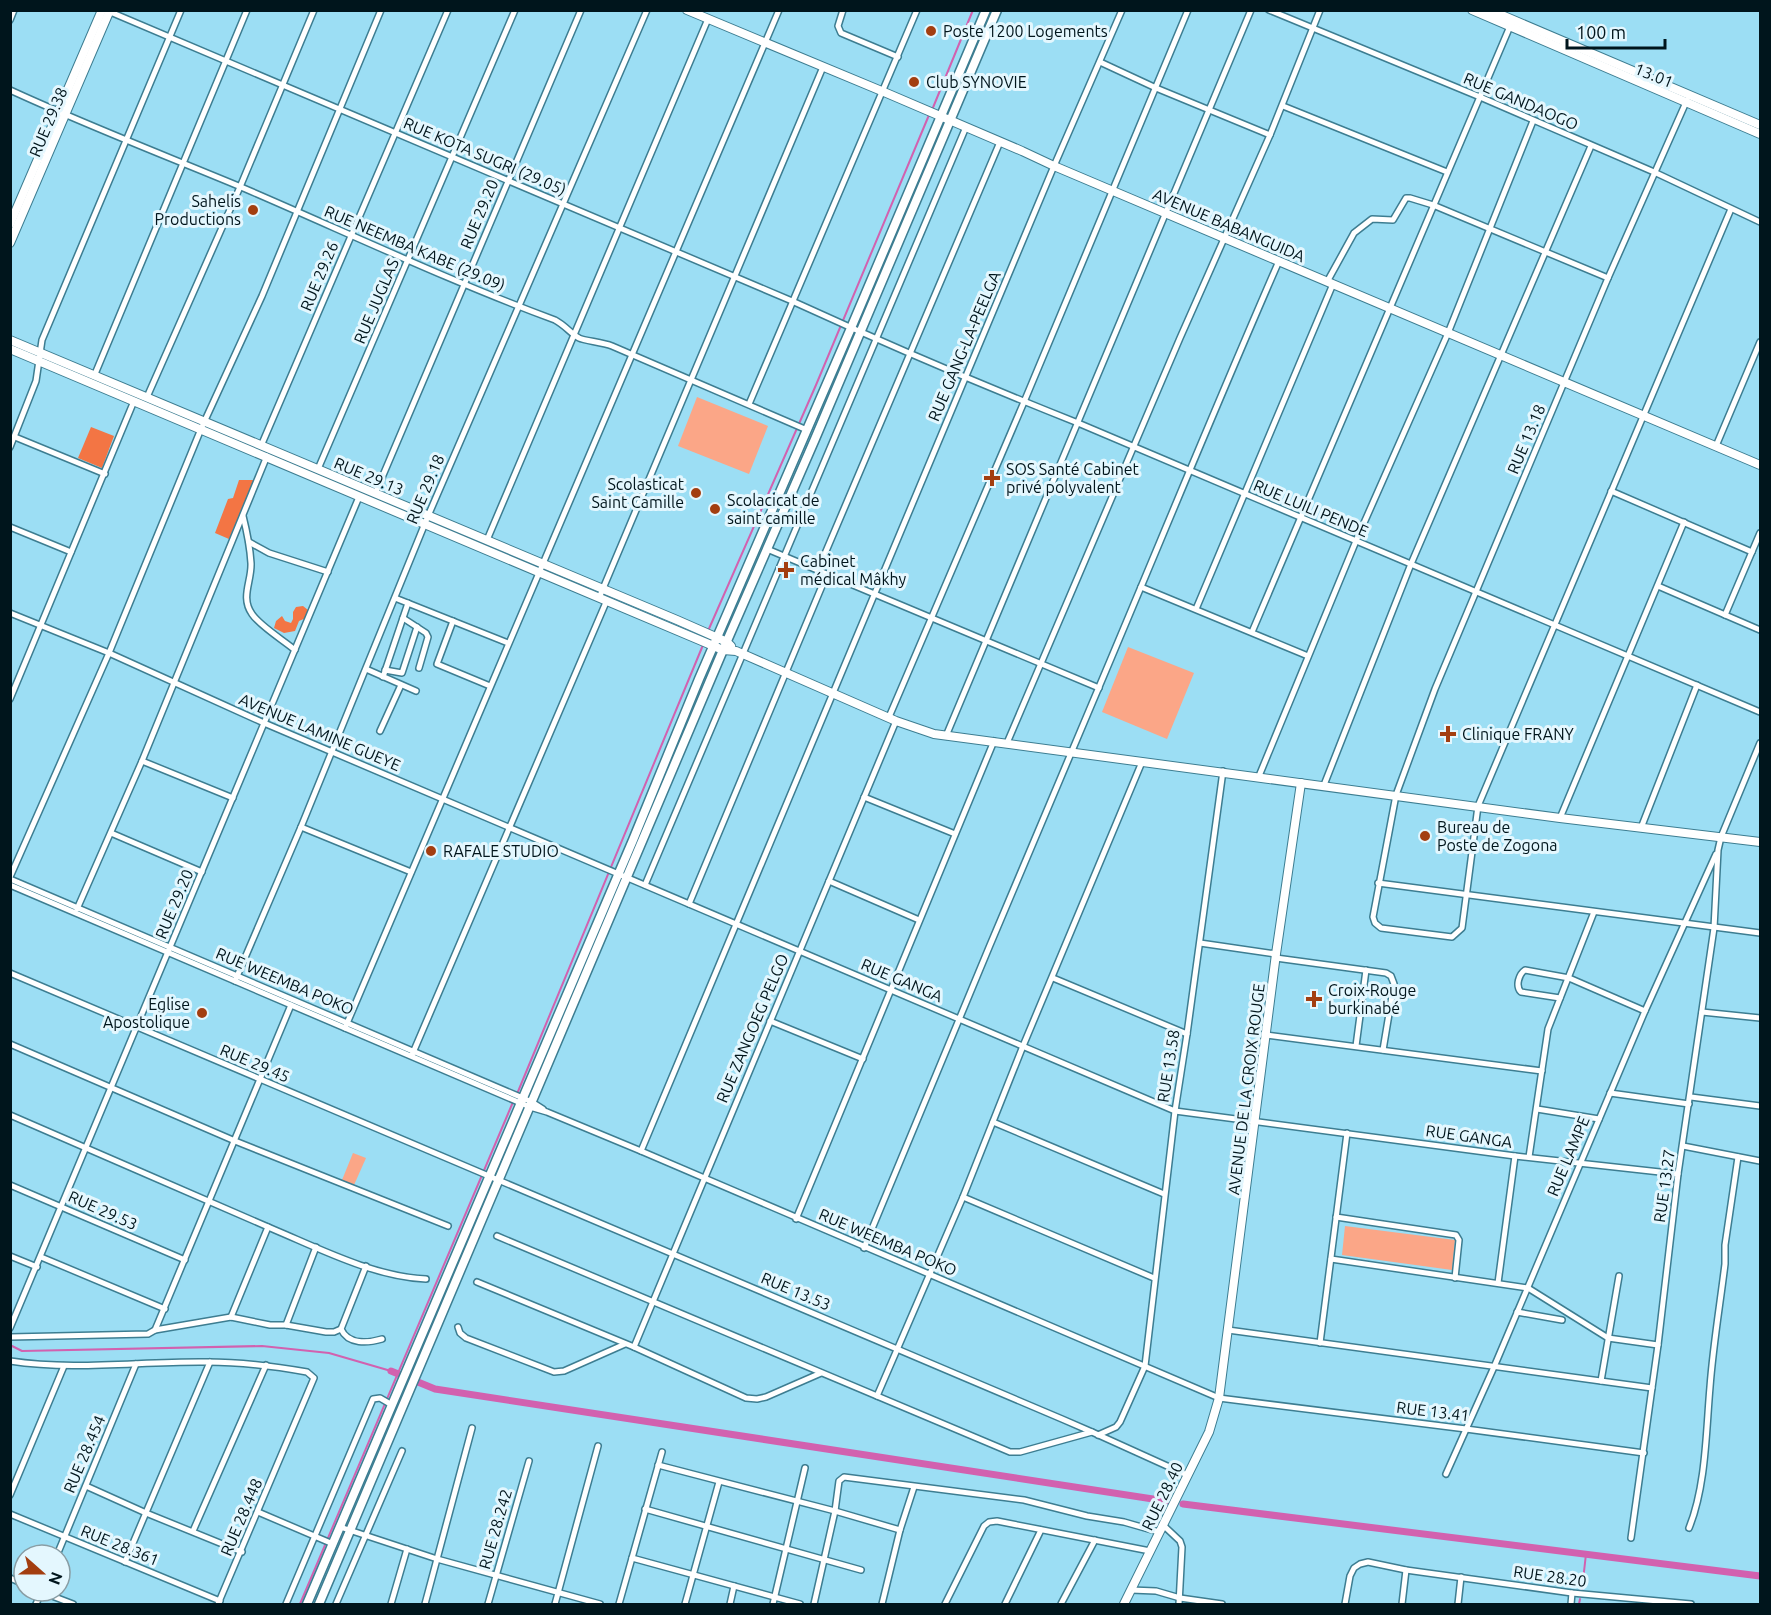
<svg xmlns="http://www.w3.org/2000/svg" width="1771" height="1615" viewBox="0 0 1771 1615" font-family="Ubuntu,sans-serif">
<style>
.green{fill:#fba687}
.forest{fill:#f37544}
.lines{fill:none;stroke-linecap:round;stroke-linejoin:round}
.stream{stroke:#d261af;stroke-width:2}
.canal{stroke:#d261af;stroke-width:7}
.street-casing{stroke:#3d7d91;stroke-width:8}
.secondary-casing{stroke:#3d7d91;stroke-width:10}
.primary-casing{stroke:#3d7d91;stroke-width:11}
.street{stroke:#fff;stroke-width:5}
.secondary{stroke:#fff;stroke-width:8}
.primary{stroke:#fff;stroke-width:8}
.poi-dot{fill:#a33e10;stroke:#e4f7fe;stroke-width:2}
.labels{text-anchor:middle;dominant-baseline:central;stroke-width:6;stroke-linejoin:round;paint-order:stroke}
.poi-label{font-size:16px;fill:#00151c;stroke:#e4f7fe;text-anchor:start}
.street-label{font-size:16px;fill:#00151c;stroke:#e4f7fe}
</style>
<rect width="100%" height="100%" fill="#9cdef4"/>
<g class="green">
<path d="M697 397 768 426 749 474 678 446Z"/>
<path d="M1128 647 1194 673 1167 739 1102 712Z"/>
<path d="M353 1153 366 1158 354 1185 342 1180Z"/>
<path d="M1345 1226 1455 1240 1452 1270 1342 1255Z"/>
</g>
<g class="forest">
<path d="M91 427 114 436 102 468 78 458Z"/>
<path d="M239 480H254L229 539 215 533 228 499 233 498Z"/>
<path d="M303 606 308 610 306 618 299 621 295 631 284 633 274 628 276 621 282 616 285 621 291 623 293 619V612L296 607Z"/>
</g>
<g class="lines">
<g class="stream">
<path d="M932 110 973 10"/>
<path d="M708 631 816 385 929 115"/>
<path d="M517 1094 703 645"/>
<path d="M10 1345 22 1351 262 1346 329 1353 391 1371"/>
<path d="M1582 1589 1586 1554"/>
<path d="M300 1604 513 1102"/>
<path d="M1579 1604 1580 1599"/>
</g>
<g class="canal">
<path d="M391 1371 435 1389 1166 1501"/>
<path d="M1183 1504 1760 1576"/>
</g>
<defs>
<g id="street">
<path d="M843 10 838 26 841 33 898 57"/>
<path d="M1269 10 1480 97 1654 172 1760 222"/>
<path d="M108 11 792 301C886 344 982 385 1078 423L1760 712"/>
<path d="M10 20 14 10"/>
<path d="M1100 62 1156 88 1270 135"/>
<path d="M10 90C86 125 164 155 241 187 346 232 449 281 555 320 566 326 570 333 579 338 585 341 602 342 612 346L807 430"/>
<path d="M1687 100 1608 278 1435 689 1396 795 1373 917 1375 923 1381 928 1452 937 1462 928 1478 806 1731 209"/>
<path d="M1283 106 1447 172"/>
<path d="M1327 282 1354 233 1372 219 1393 220 1406 198H1410L1433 205 1608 278"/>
<path d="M95 374 247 10"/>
<path d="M147 397 240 187 314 10"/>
<path d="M749 404 917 10"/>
<path d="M15 437 105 474"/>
<path d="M261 446 448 10"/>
<path d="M1716 446 1760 342"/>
<path d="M10 447 36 381 42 340 181 10"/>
<path d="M318 469 515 10"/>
<path d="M1611 491 1752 552"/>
<path d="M375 494 581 10"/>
<path d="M243 516C247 532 250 547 251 563 252 581 240 597 252 614 260 626 283 640 295 650"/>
<path d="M10 527 71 552"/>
<path d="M487 540 708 19"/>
<path d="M249 542 269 553 328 572"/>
<path d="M767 549 1099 688"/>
<path d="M818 570 1000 142"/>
<path d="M1658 586 1760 630"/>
<path d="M1141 587 1308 656"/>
<path d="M395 598 508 643"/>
<path d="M599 598 823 67"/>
<path d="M1196 609 1333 284"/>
<path d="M10 613 109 653 264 723 1175 1111 1515 1156 1678 1174"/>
<path d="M1725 615 1760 533"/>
<path d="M403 618 426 633 428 637 419 668"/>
<path d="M453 621 437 664 490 686"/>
<path d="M1252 632 1511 24"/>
<path d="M366 669 416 691"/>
<path d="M385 670 402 673 417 627"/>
<path d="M383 677 408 603"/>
<path d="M10 699 134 401"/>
<path d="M889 717 1024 402 1188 10"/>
<path d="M380 731 401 685"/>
<path d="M946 736 1251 10"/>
<path d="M1007 743 1180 338 1270 135 1320 10"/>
<path d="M142 761 233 798"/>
<path d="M1259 776 1356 541 1448 333 1533 121"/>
<path d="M1324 785 1411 564 1591 146"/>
<path d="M864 797 955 834"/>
<path d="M1560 818 1684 522"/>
<path d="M301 827 411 872"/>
<path d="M1641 828 1697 685"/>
<path d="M111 833 202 872"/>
<path d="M10 877 109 653 201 429 262 296 381 10"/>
<path d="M10 879 532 1102 543 1109"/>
<path d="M829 881 919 920"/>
<path d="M1378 883 1760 933"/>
<path d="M10 885 530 1107 547 1112 641 1151 1219 1398 1466 1429 1644 1453"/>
<path d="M645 885 966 127"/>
<path d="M689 904 827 574"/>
<path d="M77 909 142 761 267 456"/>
<path d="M1200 943 1276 954"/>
<path d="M1276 958 1386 973 1391 976 1394 984 1383 1050"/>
<path d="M10 973C371 1127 733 1276 1092 1432"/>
<path d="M1053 978 1187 1034"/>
<path d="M235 981 301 827 428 516 647 10"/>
<path d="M1560 998 1521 992C1515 986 1519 974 1525 970L1569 978 1645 1011"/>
<path d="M1702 1012 1760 1018"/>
<path d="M770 1021 863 1059"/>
<path d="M345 1028 779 10"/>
<path d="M1266 1035 1542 1071"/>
<path d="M10 1044 235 1141 448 1226"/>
<path d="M1356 1046 1366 970"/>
<path d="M412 1055 607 600"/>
<path d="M1610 1093 1689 1104"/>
<path d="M1691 1097 1760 1106"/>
<path d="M1537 1109 1599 1119"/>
<path d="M10 1115C99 1153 186 1192 275 1230 320 1249 375 1277 426 1279"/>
<path d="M993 1122 1164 1194"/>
<path d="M1683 1146 1760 1161"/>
<path d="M641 1151 1054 166 1122 10"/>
<path d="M1529 1157 1548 1029 1594 912"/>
<path d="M10 1185 185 1260"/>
<path d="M963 1197 1154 1278"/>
<path d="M1336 1217 1456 1235 1459 1240 1455 1278"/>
<path d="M796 1219 994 741"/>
<path d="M497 1236 1010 1452H1020L1092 1432 1187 1475"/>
<path d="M864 1248C941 1060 1020 874 1099 687 1159 545 1217 403 1279 261"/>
<path d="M10 1256 37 1267"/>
<path d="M41 1257 165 1309"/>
<path d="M1331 1259 1528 1288 1608 1338 1658 1345"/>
<path d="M366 1266 341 1329C348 1345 368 1343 382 1339"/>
<path d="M477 1282 634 1347 746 1398 757 1399 766 1397 821 1373"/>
<path d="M1498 1283 1515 1156"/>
<path d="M1517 1312 1562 1320"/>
<path d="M231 1317 268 1227"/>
<path d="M286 1325 316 1247"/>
<path d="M458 1327 460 1333 466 1338 554 1372 564 1371 625 1344"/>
<path d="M10 1328 359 497"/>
<path d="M155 1330 231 1317 270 1325H286L326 1332H334L341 1329"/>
<path d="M1228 1330 1652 1388"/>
<path d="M10 1337 148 1334 155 1330 291 1005"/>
<path d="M1320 1343 1347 1133"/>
<path d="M634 1347 896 721"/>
<path d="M10 1361C76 1371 141 1361 207 1362 241 1362 274 1366 307 1372L314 1378 218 1604"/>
<path d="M1601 1381 1619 1276"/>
<path d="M877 1396 963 1197 1023 1046 1142 762"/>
<path d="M1098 1435 1116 1427 1120 1422 1145 1366 1175 1111 1187 1034 1223 771"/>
<path d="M658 1465 835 1511 900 1530"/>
<path d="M1446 1474 1494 1367 1645 1011 1716 854"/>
<path d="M86 1486 146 1513 242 1552"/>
<path d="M10 1495 64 1366"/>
<path d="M645 1509 861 1570"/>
<path d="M258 1512 333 1544"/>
<path d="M10 1514 220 1601"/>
<path d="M1163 1525 1180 1541 1182 1547 1179 1604"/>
<path d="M340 1527 437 1559 600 1604"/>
<path d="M1689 1528C1706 1486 1706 1432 1710 1387 1713 1346 1720 1305 1725 1264V1245L1738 1157"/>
<path d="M193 1531 266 1365"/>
<path d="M1631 1538 1658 1345 1678 1174 1714 928 1718 850 1721 837 1760 743"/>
<path d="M57 1555 136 1364"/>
<path d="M632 1558 800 1604"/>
<path d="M125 1562 210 1362"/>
<path d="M10 1578 24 1584"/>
<path d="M1131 1590 1156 1591 1180 1598 1222 1604"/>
<path d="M39 1591 73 1604"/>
<path d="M36 1604 42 1591"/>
<path d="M286 1604 373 1399 380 1398 392 1405"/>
<path d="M336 1604 402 1451"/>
<path d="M391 1604 407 1549"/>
<path d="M425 1604 472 1428"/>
<path d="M488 1604 529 1461"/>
<path d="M555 1604 598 1446"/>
<path d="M619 1604 662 1452"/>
<path d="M685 1604 719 1482"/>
<path d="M730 1604 734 1586"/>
<path d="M773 1604 805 1468"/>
<path d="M814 1604 835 1511 839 1481 844 1477 1024 1500 1087 1516 1124 1522 1159 1532"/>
<path d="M882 1604 900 1530 914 1487"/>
<path d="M945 1604 984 1526 989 1522 997 1521 1150 1551"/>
<path d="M1005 1604 1041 1530"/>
<path d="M1061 1604 1095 1540"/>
<path d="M1345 1604 1350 1576 1354 1568 1360 1564 1368 1562 1406 1570 1572 1593 1691 1604"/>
<path d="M1402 1604 1406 1570"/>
<path d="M1458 1604 1461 1577"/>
<path d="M1571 1604 1572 1593"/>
</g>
<g id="secondary">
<path d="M687 10 884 92 1022 151 1054 166 1760 465"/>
<path d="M1472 10 1760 134"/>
<path d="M1490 10 1760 125"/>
<path d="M10 224 102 10"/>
<path d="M10 243 110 10"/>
<path d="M10 340 677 620 727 642 731 646"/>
<path d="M10 349 723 650 736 651 896 721 934 734 1560 818 1760 842"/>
<path d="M1124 1604 1209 1432 1219 1398 1276 954 1301 783"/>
</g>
<g id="primary">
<path d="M307 1604 633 840 699 679 851 328 986 10"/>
<path d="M319 1604 723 650 815 439 997 10"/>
</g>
</defs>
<use href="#street" class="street-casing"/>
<use href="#secondary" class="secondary-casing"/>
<use href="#primary" class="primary-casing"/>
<use href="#street" class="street"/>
<use href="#secondary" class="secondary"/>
<use href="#primary" class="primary"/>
</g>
<g class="poi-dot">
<circle cx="931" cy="31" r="6"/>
<circle cx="914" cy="82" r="6"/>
<circle cx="253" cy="210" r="6"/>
<path d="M989 469h6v6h6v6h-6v6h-6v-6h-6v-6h6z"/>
<circle cx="696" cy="493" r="6"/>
<circle cx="715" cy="509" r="6"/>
<path d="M783 561h6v6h6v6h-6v6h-6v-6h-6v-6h6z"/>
<path d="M1445 725h6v6h6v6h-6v6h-6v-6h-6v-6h6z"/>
<circle cx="1425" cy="836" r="6"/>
<circle cx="431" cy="851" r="6"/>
<path d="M1311 990h6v6h6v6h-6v6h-6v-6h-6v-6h6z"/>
<circle cx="202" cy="1013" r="6"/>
</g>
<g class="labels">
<g class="poi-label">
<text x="943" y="31">Poste 1200 Logements</text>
<text x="926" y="82">Club SYNOVIE</text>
<text x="241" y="201" text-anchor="end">Sahelis<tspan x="241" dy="18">Productions</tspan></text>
<text x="1006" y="469">SOS Santé Cabinet<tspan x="1006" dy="18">privé polyvalent</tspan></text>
<text x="684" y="484" text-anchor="end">Scolasticat<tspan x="684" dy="18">Saint Camille</tspan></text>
<text x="727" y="500">Scolacicat de<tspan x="727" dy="18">saint camille</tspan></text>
<text x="800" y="561">Cabinet<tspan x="800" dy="18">médical Mâkhy</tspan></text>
<text x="1462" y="734">Clinique FRANY</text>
<text x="1437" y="827">Bureau de<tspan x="1437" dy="18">Poste de Zogona</tspan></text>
<text x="443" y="851">RAFALE STUDIO</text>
<text x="1328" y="990">Croix-Rouge<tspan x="1328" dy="18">burkinabé</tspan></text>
<text x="190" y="1004" text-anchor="end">Eglise<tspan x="190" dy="18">Apostolique</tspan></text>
</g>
<g class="street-label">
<text transform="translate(1654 75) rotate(22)">13.01</text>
<text transform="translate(1521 101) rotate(23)">RUE GANDAOGO</text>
<text transform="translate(48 122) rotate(-67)">RUE 29.38</text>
<text transform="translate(485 156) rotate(23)">RUE KOTA SUGRI (29.05)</text>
<text transform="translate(479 214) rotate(-67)">RUE 29.20</text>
<text transform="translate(1229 225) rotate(23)">AVENUE BABANGUIDA</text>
<text transform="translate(415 248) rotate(23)">RUE NEEMBA KABE (29.09)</text>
<text transform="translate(319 276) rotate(-67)">RUE 29.26</text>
<text transform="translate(376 301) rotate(-67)">RUE JUGLAS</text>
<text transform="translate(964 346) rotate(-67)">RUE GANG-LA-PEELGA</text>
<text transform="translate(1526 439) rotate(-67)">RUE 13.18</text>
<text transform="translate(369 476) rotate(23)">RUE 29.13</text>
<text transform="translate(425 489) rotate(-67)">RUE 29.18</text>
<text transform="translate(1311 508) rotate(23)">RUE LUILI PENDE</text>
<text transform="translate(320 732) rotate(23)">AVENUE LAMINE GUEYE</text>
<text transform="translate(174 904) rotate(-67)">RUE 29.20</text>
<text transform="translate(902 980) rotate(23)">RUE GANGA</text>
<text transform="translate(285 981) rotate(23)">RUE WEEMBA POKO</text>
<text transform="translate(752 1028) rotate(-67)">RUE ZANGOEG PELGO</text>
<text transform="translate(255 1063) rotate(23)">RUE 29.45</text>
<text transform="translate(1168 1066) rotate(-81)">RUE 13.58</text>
<text transform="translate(1246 1089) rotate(-83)">AVENUE DE LA CROIX ROUGE</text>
<text transform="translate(1469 1136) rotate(8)">RUE GANGA</text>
<text transform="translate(1568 1156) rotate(-67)">RUE LAMPE</text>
<text transform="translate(1664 1186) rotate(-82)">RUE 13.27</text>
<text transform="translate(103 1210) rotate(24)">RUE 29.53</text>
<text transform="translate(888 1242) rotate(23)">RUE WEEMBA POKO</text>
<text transform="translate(796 1291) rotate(23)">RUE 13.53</text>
<text transform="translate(1433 1411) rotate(7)">RUE 13.41</text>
<text transform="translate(84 1454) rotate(-67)">RUE 28.454</text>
<text transform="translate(1162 1496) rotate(-64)">RUE 28.40</text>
<text transform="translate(241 1517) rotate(-67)">RUE 28.448</text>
<text transform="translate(495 1529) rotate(-74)">RUE 28.242</text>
<text transform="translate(120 1545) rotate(22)">RUE 28.361</text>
<text transform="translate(1550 1576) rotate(8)">RUE 28.20</text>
</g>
</g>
<rect width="1771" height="1615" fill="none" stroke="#00151c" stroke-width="24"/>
<g transform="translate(42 1573) rotate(111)"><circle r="28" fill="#e4f7fe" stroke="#899da4" stroke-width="1.5"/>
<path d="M0-4.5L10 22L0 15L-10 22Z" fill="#a33e10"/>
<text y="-9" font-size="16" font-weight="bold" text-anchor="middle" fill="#00151c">N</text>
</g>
<path d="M1567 39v9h98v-9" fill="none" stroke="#00151c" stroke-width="3"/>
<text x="1576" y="39" font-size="18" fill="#00151c" stroke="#e4f7fe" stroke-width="4.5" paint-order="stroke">100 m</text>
</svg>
